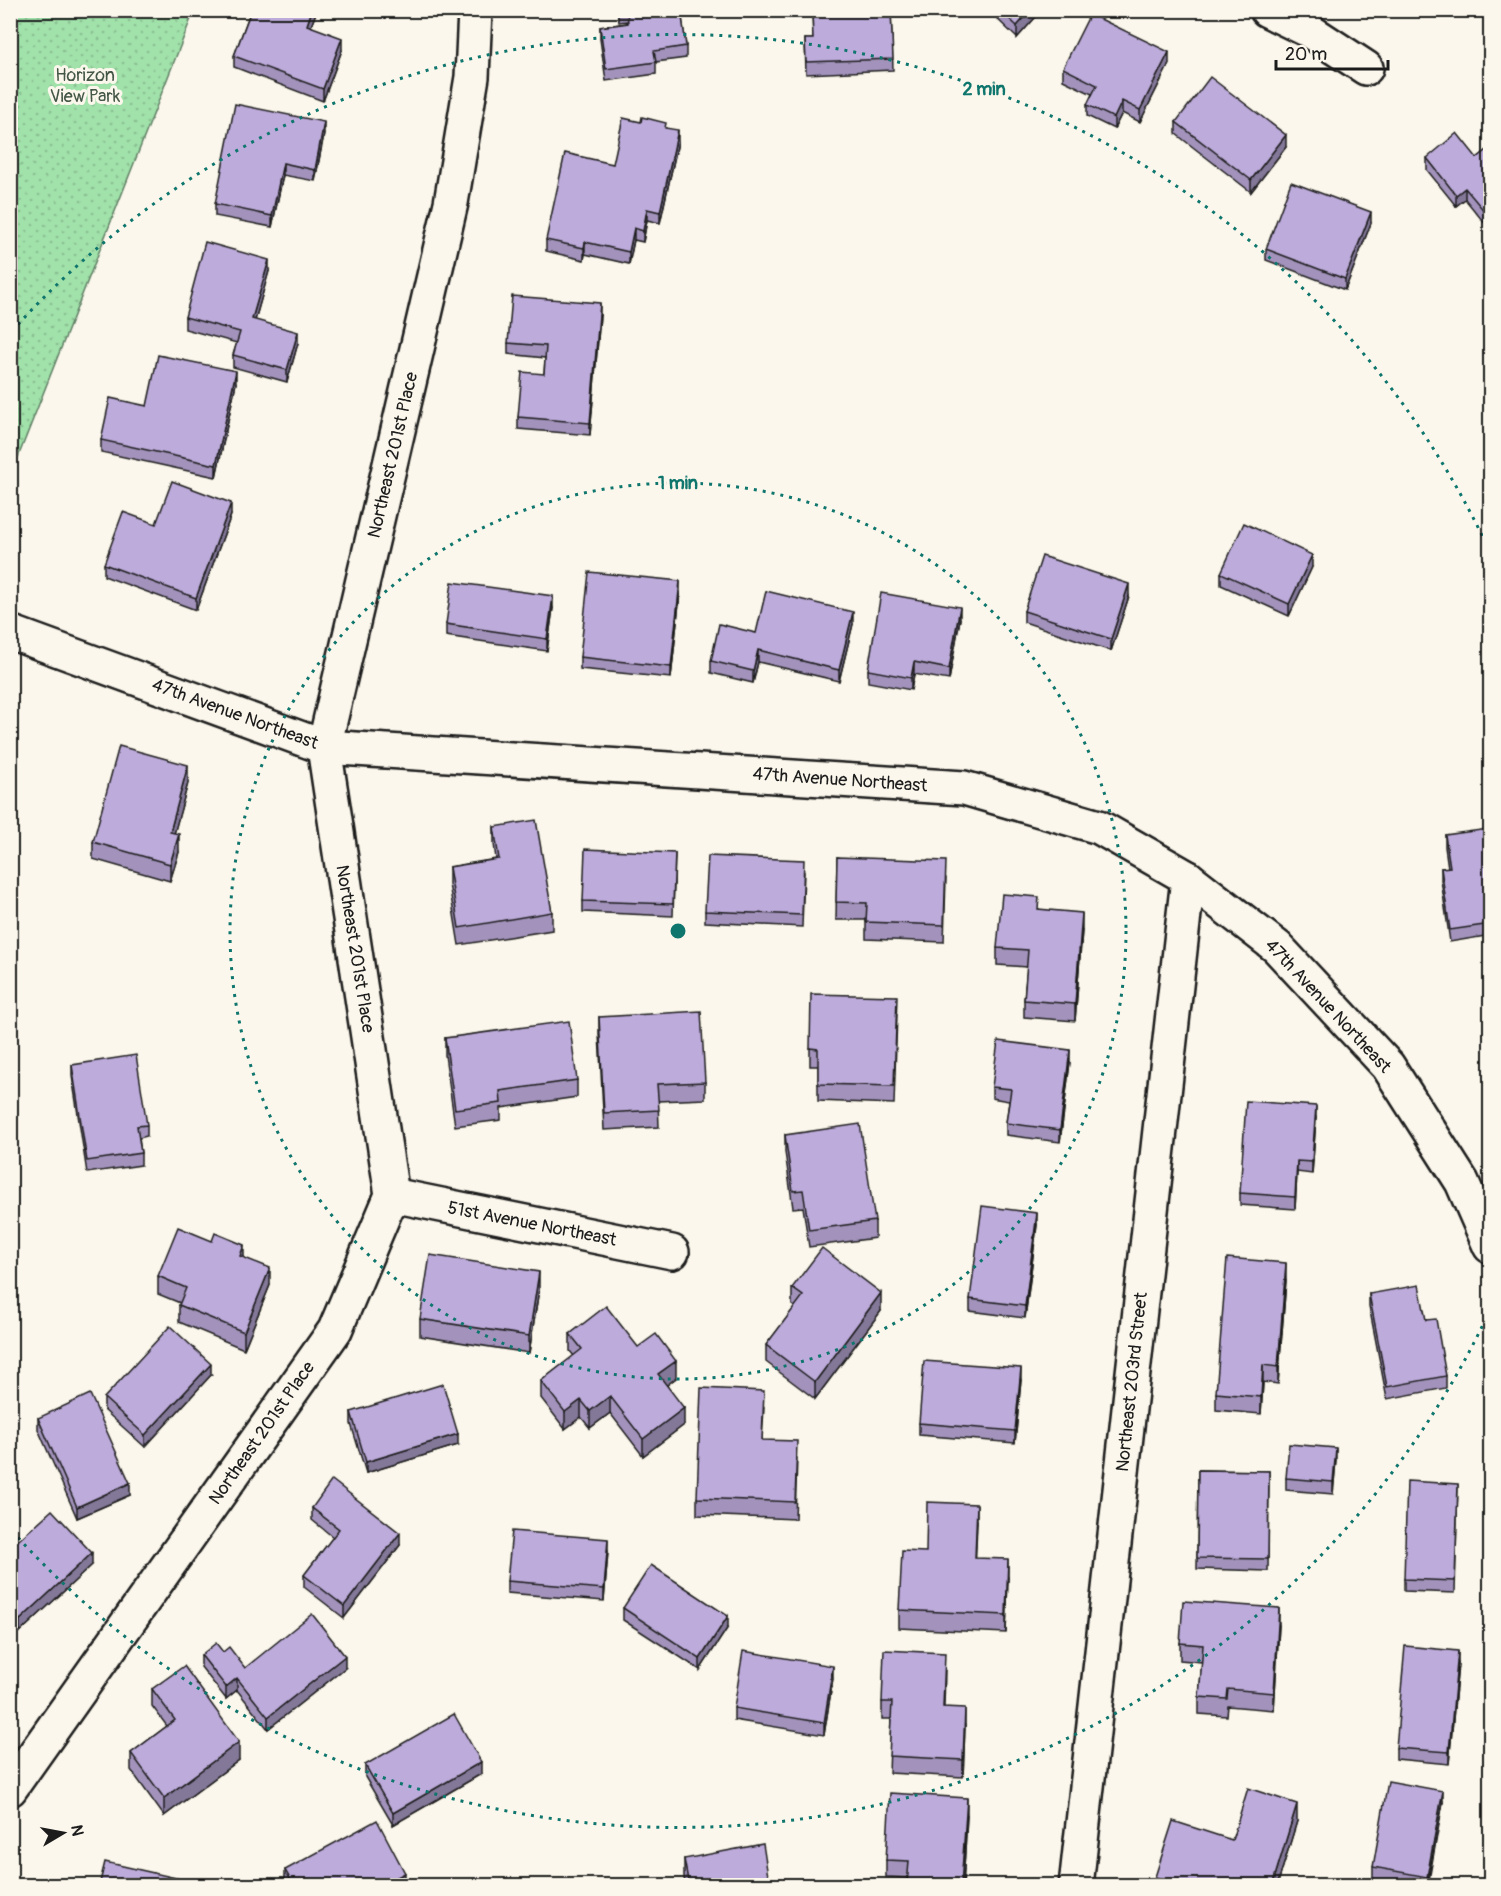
<svg xmlns="http://www.w3.org/2000/svg" width="1501" height="1896" viewBox="0 0 1501 1896" font-family="Pangolin,sans-serif">
<style>
.park{fill:url(#park-dots);stroke:#5e7e63;stroke-width:1.5}
.lines{fill:none;stroke-linecap:round;stroke-linejoin:round}
.street-casing{stroke:#1c1c1c;stroke-width:38}
.secondary-casing{stroke:#1c1c1c;stroke-width:38}
.street{stroke:#fbf7ec;stroke-width:33}
.secondary{stroke:#fbf7ec;stroke-width:33}
.wall{fill:#a393bc;stroke:#1c1c1c;stroke-width:1.5}
.shaded-wall{fill:#847899;stroke:#1c1c1c;stroke-width:1.5}
.building{fill:#bdabdb;stroke:#1c1c1c;stroke-width:1.5}
.ring{fill:none;stroke:#0f766e;stroke-width:3;stroke-dasharray:3 6}
.labels{text-anchor:middle;dominant-baseline:central;stroke-width:6;stroke-linejoin:round;paint-order:stroke}
.park-label{font-size:18px;fill:#445747;stroke:#fbf7ec}
.street-label{font-size:18px;fill:#1c1c1c;stroke:#fbf7ec}
.centre{fill:#0f766e;stroke:#fbf7ec;stroke-width:3}
.ring-label{font-size:18px;text-anchor:middle;font-weight:bold;fill:#0f766e;stroke:#fbf7ec;stroke-width:6;stroke-linejoin:round;paint-order:stroke}
</style>
<defs>
<pattern id="park-dots" width="8" height="8" patternUnits="userSpaceOnUse" patternTransform="scale(1.5)"><rect width="8" height="8" fill="#a1e1aa"/><path d="M2 2h.1M6 6h.1" fill="none" stroke="#8ac092" stroke-width="1.8" stroke-linecap="round"/></pattern>
</defs>
<rect width="100%" height="100%" fill="#fbf7ec"/>
<filter id="ink" filterUnits="userSpaceOnUse"><feTurbulence type="fractalNoise" baseFrequency=".0167" numOctaves="2"/><feDisplacementMap in="SourceGraphic" scale="12" xChannelSelector="R" yChannelSelector="G"/><feConvolveMatrix kernelMatrix="1 2 1 2 8 2 1 2 1" color-interpolation-filters="sRGB"/></filter>
<g filter="url(#ink)">
<path class="park" d="M11 10 194 11 11 475 10 11Z"/>
<g class="lines">
<defs>
<g id="street">
<path d="M1267 10 1308 30 1366 68"/>
<path d="M392 1195 672 1252"/>
<path d="M10 1789 335 1330 392 1195 324 747"/>
<path d="M1076 1886 1188 878"/>
</g>
<g id="secondary">
<path d="M10 632 324 747 964 788 1099 827 1188 878 1277 947 1388 1066 1462 1182 1490 1246"/>
<path d="M324 747 451 203 472 77 475 10"/>
</g>
</defs>
<use href="#street" class="street-casing"/>
<use href="#secondary" class="secondary-casing"/>
<use href="#street" class="street"/>
<use href="#secondary" class="secondary"/>
</g>
<g class="wall">
<path d="M251 10H317L311 26 342 50 323 101 234 67V56Z"/>
<path d="M617 10H681L686 46V58L656 62V74L606 81 600 39V27L627 23V21L619 22Z"/>
<path d="M812 10H891L893 70 806 74 805 39H813Z"/>
<path d="M988 10H1042L1017 38Z"/>
<path d="M1488 10H1491V60Z"/>
<path d="M1169 64 1140 122 1122 113 1114 129 1087 116V105L1092 94 1063 80V68Z"/>
<path d="M1176 122 1286 147 1251 192 1176 134Z"/>
<path d="M666 128 678 142 660 223 647 220 643 242 634 240 629 264 585 254 584 260 546 251V240L613 164Z"/>
<path d="M324 134 315 181 283 175 272 227 215 216V204Z"/>
<path d="M1491 147V231L1465 199 1456 206 1427 170V158H1477Z"/>
<path d="M1371 223 1345 290 1266 260V249Z"/>
<path d="M269 271 255 320 298 343 287 382 233 367V355L237 343 185 329V317Z"/>
<path d="M600 315 590 435 518 429V417L544 374 545 358 508 354V343Z"/>
<path d="M236 383 216 477 101 452V440L147 406Z"/>
<path d="M231 515 196 610 104 576V564L156 524Z"/>
<path d="M1312 567 1289 616 1221 585V573Z"/>
<path d="M680 593 671 678 580 669V657Z"/>
<path d="M1129 596 1111 651 1024 622V611Z"/>
<path d="M553 608 547 651 446 636V624Z"/>
<path d="M960 619 949 680 914 674 911 690 868 682V670Z"/>
<path d="M853 624 839 681 758 662 753 683 711 673V661L756 633Z"/>
<path d="M188 783 174 833 179 852 170 881 93 859V842Z"/>
<path d="M494 827 552 912V930L459 945 449 884V867L496 859 494 844Z"/>
<path d="M1445 835 1491 847V935L1450 942 1441 880V868H1448L1445 847Z"/>
<path d="M675 853 673 916 583 912V901Z"/>
<path d="M837 857 946 878 944 942 866 939V920H836Z"/>
<path d="M804 872 802 927 705 922V911Z"/>
<path d="M1039 909 1082 930 1075 1021 1024 1017V1000L1027 967 997 965V948Z"/>
<path d="M897 1014 894 1104 818 1101V1066H810V1048Z"/>
<path d="M599 1017 705 1082V1099L658 1101 659 1127 604 1130 599 1034Z"/>
<path d="M445 1038 577 1080V1097L501 1108V1120L455 1126 445 1055Z"/>
<path d="M1070 1062 1060 1142 1006 1135V1123L1009 1101 992 1098V1087Z"/>
<path d="M72 1065 147 1125V1136L139 1138 141 1153V1165L87 1173 72 1076Z"/>
<path d="M1316 1118 1312 1174 1297 1172 1295 1209 1240 1205V1193Z"/>
<path d="M785 1135 875 1221V1238L809 1247 803 1207 793 1208 785 1152Z"/>
<path d="M1037 1225 1025 1318 970 1311V1299Z"/>
<path d="M244 1257 270 1285 244 1349 179 1322V1305L180 1303 158 1294V1276Z"/>
<path d="M1286 1280 1278 1384 1263 1382 1261 1414 1216 1410V1393Z"/>
<path d="M792 1288 881 1311 815 1399 766 1362V1345L795 1307 792 1305Z"/>
<path d="M539 1289 529 1353 420 1336V1319Z"/>
<path d="M1369 1294 1426 1320 1446 1376V1388L1387 1399 1369 1306Z"/>
<path d="M570 1334 638 1347 676 1378 667 1385 684 1425 643 1456 610 1413 590 1428 581 1417 565 1429 541 1398V1381L574 1356 570 1351Z"/>
<path d="M211 1375 145 1447 104 1410V1398Z"/>
<path d="M1021 1380 1015 1443 919 1435V1423Z"/>
<path d="M764 1408 762 1440 797 1458 795 1519 697 1515V1498Z"/>
<path d="M351 1412 458 1445 366 1473 351 1424Z"/>
<path d="M38 1418 130 1495 77 1518 38 1429Z"/>
<path d="M1336 1460 1333 1494 1286 1490V1478Z"/>
<path d="M1198 1470 1269 1471 1268 1571 1197 1569Z"/>
<path d="M1458 1484 1455 1593 1404 1591V1579Z"/>
<path d="M312 1508 400 1545 344 1618 304 1587V1575L333 1537 312 1520Z"/>
<path d="M977 1521 975 1558 1008 1577 1006 1633 899 1628V1610L926 1552Z"/>
<path d="M10 1548 92 1565 20 1632 10 1622Z"/>
<path d="M608 1551 604 1601 507 1593V1581Z"/>
<path d="M623 1608 728 1627 700 1670 623 1620Z"/>
<path d="M1279 1625 1274 1710 1228 1706 1227 1716 1199 1714V1697L1202 1662 1180 1660V1643Z"/>
<path d="M223 1652 245 1668H345L268 1729 237 1690 226 1699 201 1667V1655Z"/>
<path d="M1458 1663 1449 1764 1396 1759V1748Z"/>
<path d="M945 1671 944 1707 965 1725 963 1777 889 1773 891 1719H882V1702Z"/>
<path d="M833 1678 824 1735 734 1720V1708Z"/>
<path d="M152 1689 239 1760 164 1816 131 1770V1753L167 1726 152 1706Z"/>
<path d="M365 1765 481 1774 393 1825 365 1777Z"/>
<path d="M1443 1802 1428 1886H1412L1373 1879V1867Z"/>
<path d="M967 1815 963 1886H907V1878L886 1877V1860Z"/>
<path d="M1297 1821 1277 1886H1155V1877L1232 1840Z"/>
<path d="M684 1859 769 1886H685L684 1876Z"/>
<path d="M285 1870 405 1886H285Z"/>
</g>
<g class="shaded-wall">
<path d="M312 10H317L307 37V25Z"/>
<path d="M1031 10H1042L1017 38V26Z"/>
<path d="M342 38V50L323 101V89Z"/>
<path d="M1169 52V64L1140 122V110Z"/>
<path d="M1122 101V113L1114 129V118Z"/>
<path d="M324 122V134L315 181V170Z"/>
<path d="M678 130V142L660 223V212Z"/>
<path d="M1286 135V147L1251 192V180Z"/>
<path d="M283 163V175L272 227V216Z"/>
<path d="M1465 188V199L1456 206V195Z"/>
<path d="M647 209V220L643 242V231Z"/>
<path d="M1371 212V223L1345 290V279Z"/>
<path d="M634 228V240L629 264V252Z"/>
<path d="M585 242V254L584 260V248Z"/>
<path d="M269 260V271L252 331V319Z"/>
<path d="M600 303V315L590 435V423Z"/>
<path d="M298 332V343L287 382V370Z"/>
<path d="M236 371V383L216 477V465Z"/>
<path d="M231 503V515L196 610V598Z"/>
<path d="M1312 555V567L1289 616V604Z"/>
<path d="M680 581V593L671 678V667Z"/>
<path d="M1129 584V596L1111 651V639Z"/>
<path d="M553 596V608L547 651V639Z"/>
<path d="M960 607V619L949 680V669Z"/>
<path d="M853 612V624L839 681V670Z"/>
<path d="M758 650V662L753 683V671Z"/>
<path d="M914 662V674L911 690V678Z"/>
<path d="M188 765V783L170 849V832Z"/>
<path d="M179 834V852L170 881V864Z"/>
<path d="M1082 913V930L1075 1021V1004Z"/>
<path d="M1070 1050V1062L1060 1142V1130Z"/>
<path d="M1316 1106V1118L1312 1174V1162Z"/>
<path d="M1297 1161V1172L1295 1209V1197Z"/>
<path d="M1037 1213V1225L1025 1318V1306Z"/>
<path d="M244 1245V1262L240 1256Z"/>
<path d="M1286 1263V1280L1278 1384V1367Z"/>
<path d="M270 1268V1285L244 1349V1332Z"/>
<path d="M539 1272V1289L529 1353V1336Z"/>
<path d="M881 1293V1311L815 1399V1382Z"/>
<path d="M676 1361V1378L658 1392V1374Z"/>
<path d="M211 1364V1375L145 1447V1435Z"/>
<path d="M1263 1365V1382L1261 1414V1397Z"/>
<path d="M1021 1368V1380L1015 1443V1431Z"/>
<path d="M610 1396V1413L590 1428V1411Z"/>
<path d="M581 1400V1417L565 1429V1412Z"/>
<path d="M684 1408V1425L643 1456V1439Z"/>
<path d="M458 1434V1445L366 1473V1462Z"/>
<path d="M1336 1448V1460L1333 1494V1482Z"/>
<path d="M130 1483V1495L77 1518V1507Z"/>
<path d="M977 1504V1521L975 1575V1558Z"/>
<path d="M400 1533V1545L344 1618V1606Z"/>
<path d="M608 1539V1551L604 1601V1589Z"/>
<path d="M92 1553V1565L20 1632V1620Z"/>
<path d="M1008 1559V1577L1006 1633V1615Z"/>
<path d="M1279 1608V1625L1274 1710V1693Z"/>
<path d="M728 1616V1627L700 1670V1659Z"/>
<path d="M1458 1651V1663L1449 1764V1752Z"/>
<path d="M345 1656V1668L268 1729V1717Z"/>
<path d="M833 1666V1678L824 1735V1723Z"/>
<path d="M237 1678V1690L226 1699V1687Z"/>
<path d="M965 1708V1725L963 1777V1760Z"/>
<path d="M239 1742V1760L164 1816V1798Z"/>
<path d="M481 1762V1774L393 1825V1813Z"/>
<path d="M1443 1791V1802L1427 1886V1877Z"/>
<path d="M967 1798V1815L963 1886H961Z"/>
<path d="M1297 1804V1821L1277 1886H1272Z"/>
<path d="M405 1873V1886H380Z"/>
<path d="M769 1883V1886H757Z"/>
</g>
<g class="building">
<path d="M251 10H312L307 25 342 38 323 89 234 56Z"/>
<path d="M627 10H681L686 46 654 51 656 62 606 69 600 27 628 23Z"/>
<path d="M812 10H891L893 59 806 62 805 39H813Z"/>
<path d="M1000 10H1031L1017 26Z"/>
<path d="M1489 10H1491V42Z"/>
<path d="M1090 14 1169 52 1140 110 1122 101 1114 118 1087 105 1097 85 1063 68Z"/>
<path d="M1210 77 1286 135 1251 180 1176 122Z"/>
<path d="M235 104 324 122 315 170 283 163 272 216 215 204Z"/>
<path d="M642 117 666 123 665 128 678 130 660 212 647 209 643 231 634 228 629 252 585 242 584 248 546 240 565 153 613 164 623 118 641 122Z"/>
<path d="M1457 133 1477 158 1491 147V219L1465 188 1456 195 1427 158Z"/>
<path d="M1291 182 1371 212 1345 279 1266 249Z"/>
<path d="M205 242 269 260 252 319 298 332 287 370 233 355 240 332 185 317Z"/>
<path d="M512 296 600 303 590 423 518 417 522 372 544 374 546 346 508 343Z"/>
<path d="M158 355 236 371 216 465 101 440 110 398 147 406Z"/>
<path d="M172 481 231 503 196 598 104 564 123 512 156 524Z"/>
<path d="M1244 523 1312 555 1289 604 1221 573Z"/>
<path d="M1042 556 1129 584 1111 639 1024 611Z"/>
<path d="M589 572 680 581 671 667 580 657Z"/>
<path d="M452 582 553 596 547 639 446 624Z"/>
<path d="M766 591 853 612 839 670 758 650 753 671 711 661 719 624 756 633Z"/>
<path d="M881 593 960 607 949 669 914 662 911 678 868 670Z"/>
<path d="M119 746 188 765 170 832 179 834 170 864 93 842Z"/>
<path d="M536 820 552 912 459 928 449 867 499 859 494 827Z"/>
<path d="M1488 829 1491 847V924L1450 930 1441 868 1450 867 1445 835Z"/>
<path d="M585 849 675 853 673 904 583 901Z"/>
<path d="M708 856 804 860 802 915 705 911Z"/>
<path d="M837 857 946 861 944 925 866 922 867 903 836 902Z"/>
<path d="M1002 894 1039 897 1038 909 1082 913 1075 1004 1024 1000 1028 950 997 948Z"/>
<path d="M811 994 897 996 894 1086 818 1084V1049L810 1048Z"/>
<path d="M701 1011 705 1082 657 1084 659 1110 604 1113 599 1017Z"/>
<path d="M569 1021 577 1080 500 1091 501 1103 455 1109 445 1038Z"/>
<path d="M998 1041 1070 1050 1060 1130 1006 1123 1011 1089 992 1087Z"/>
<path d="M136 1055 147 1125 137 1126 141 1153 87 1161 72 1065Z"/>
<path d="M1246 1101 1316 1106 1312 1162 1297 1161 1295 1197 1240 1193Z"/>
<path d="M860 1124 875 1221 809 1230 803 1190 793 1191 785 1135Z"/>
<path d="M982 1206 1037 1213 1025 1306 970 1299Z"/>
<path d="M178 1227 212 1241 215 1233 244 1245 240 1256 270 1268 244 1332 179 1305 186 1288 158 1276Z"/>
<path d="M822 1248 881 1293 815 1382 766 1345 803 1296 792 1288Z"/>
<path d="M430 1255 539 1272 529 1336 420 1319Z"/>
<path d="M1227 1258 1286 1263 1278 1367 1263 1365 1261 1397 1216 1393Z"/>
<path d="M1419 1285 1426 1320 1436 1319 1446 1376 1387 1387 1369 1294Z"/>
<path d="M606 1306 638 1347 656 1334 676 1361 658 1374 684 1408 643 1439 610 1396 590 1411 581 1400 565 1412 541 1381 582 1349 570 1334Z"/>
<path d="M170 1326 211 1364 145 1435 104 1398Z"/>
<path d="M924 1361 1021 1368 1015 1431 919 1423Z"/>
<path d="M443 1384 458 1434 366 1462 351 1412Z"/>
<path d="M701 1388 764 1391 762 1440 797 1441 795 1502 697 1498Z"/>
<path d="M90 1394 130 1483 77 1507 38 1418Z"/>
<path d="M1289 1444 1336 1448 1333 1482 1286 1478Z"/>
<path d="M1198 1470 1269 1471 1268 1559 1197 1558Z"/>
<path d="M332 1480 400 1533 344 1606 304 1575 339 1529 312 1508Z"/>
<path d="M1407 1481 1458 1484 1455 1581 1404 1579Z"/>
<path d="M927 1502 977 1504 975 1558 1008 1559 1006 1615 899 1610 902 1551 926 1552Z"/>
<path d="M52 1510 92 1553 20 1620 10 1610V1548Z"/>
<path d="M512 1531 608 1539 604 1589 507 1581Z"/>
<path d="M651 1565 728 1616 700 1659 623 1608Z"/>
<path d="M1183 1601 1279 1608 1274 1693 1228 1689 1227 1699 1199 1697 1203 1645 1180 1643Z"/>
<path d="M312 1614 345 1656 268 1717 237 1678 226 1687 201 1655 216 1643 223 1652 229 1647 245 1668Z"/>
<path d="M1405 1646 1458 1651 1449 1752 1396 1748Z"/>
<path d="M884 1650 945 1653 943 1707 965 1708 963 1760 889 1756 892 1702H882Z"/>
<path d="M743 1651 833 1666 824 1723 734 1708Z"/>
<path d="M184 1666 239 1742 164 1798 131 1753 175 1720 152 1689Z"/>
<path d="M454 1714 481 1762 393 1813 365 1765Z"/>
<path d="M1388 1781 1443 1791 1427 1877 1373 1867Z"/>
<path d="M1248 1788 1297 1804 1272 1886H1183L1155 1877 1173 1821 1232 1840Z"/>
<path d="M890 1793 967 1798 961 1886H907L909 1861 886 1860Z"/>
<path d="M377 1820 405 1873 380 1886H290L293 1884 285 1870Z"/>
<path d="M763 1844 769 1883 757 1886H689L684 1859Z"/>
<path d="M105 1862 207 1885 99 1886Z"/>
</g>
</g>
<g class="ring">
<circle cx="678" cy="931" r="448"/>
<path d="M1490 1310A896 896 0 0 1 12 1531M12 331A896 896 0 0 1 1490 552"/>
</g>
<g class="labels">
<g class="park-label">
<text x="85" y="75">Horizon<tspan x="85" dy="21">View Park</tspan></text>
</g>
<g class="street-label">
<text transform="translate(393 455) rotate(-77)">Northeast 201st Place</text>
<text transform="translate(235 714) rotate(20)">47th Avenue Northeast</text>
<text transform="translate(840 780) rotate(4)">47th Avenue Northeast</text>
<text transform="translate(355 949) rotate(81)">Northeast 201st Place</text>
<text transform="translate(1328 1006) rotate(47)">47th Avenue Northeast</text>
<text transform="translate(532 1224) rotate(11)">51st Avenue Northeast</text>
<text transform="translate(1132 1382) rotate(-84)">Northeast 203rd Street</text>
<text transform="translate(262 1433) rotate(-55)">Northeast 201st Place</text>
</g>
</g>
<circle cx="678" cy="931" r="9" class="centre"/>
<g class="ring-label">
<text x="984" y="95">2 min</text>
<text x="678" y="489">1 min</text>
</g>
<rect width="1501" height="1896" fill="none" stroke="#fbf7ec" stroke-width="36"/>
<rect x="18" y="18" width="1465" height="1860" fill="none" stroke="#1c1c1c" stroke-width="2" filter="url(#ink)"/>
<g transform="translate(63 1833) rotate(80)" stroke="#fbf7ec" stroke-width="4.5" paint-order="stroke">
<path d="M0-4.5L10 22L0 15L-10 22Z" fill="#1c1c1c"/>
<text y="-9" font-size="16" font-weight="bold" text-anchor="middle" fill="#1c1c1c">N</text>
</g>
<path d="M1276 60v9h112v-9" fill="none" stroke="#1c1c1c" stroke-width="3"/>
<text x="1285" y="60" font-size="18" fill="#1c1c1c" stroke="#fbf7ec" stroke-width="4.5" paint-order="stroke">20 m</text>
</svg>
